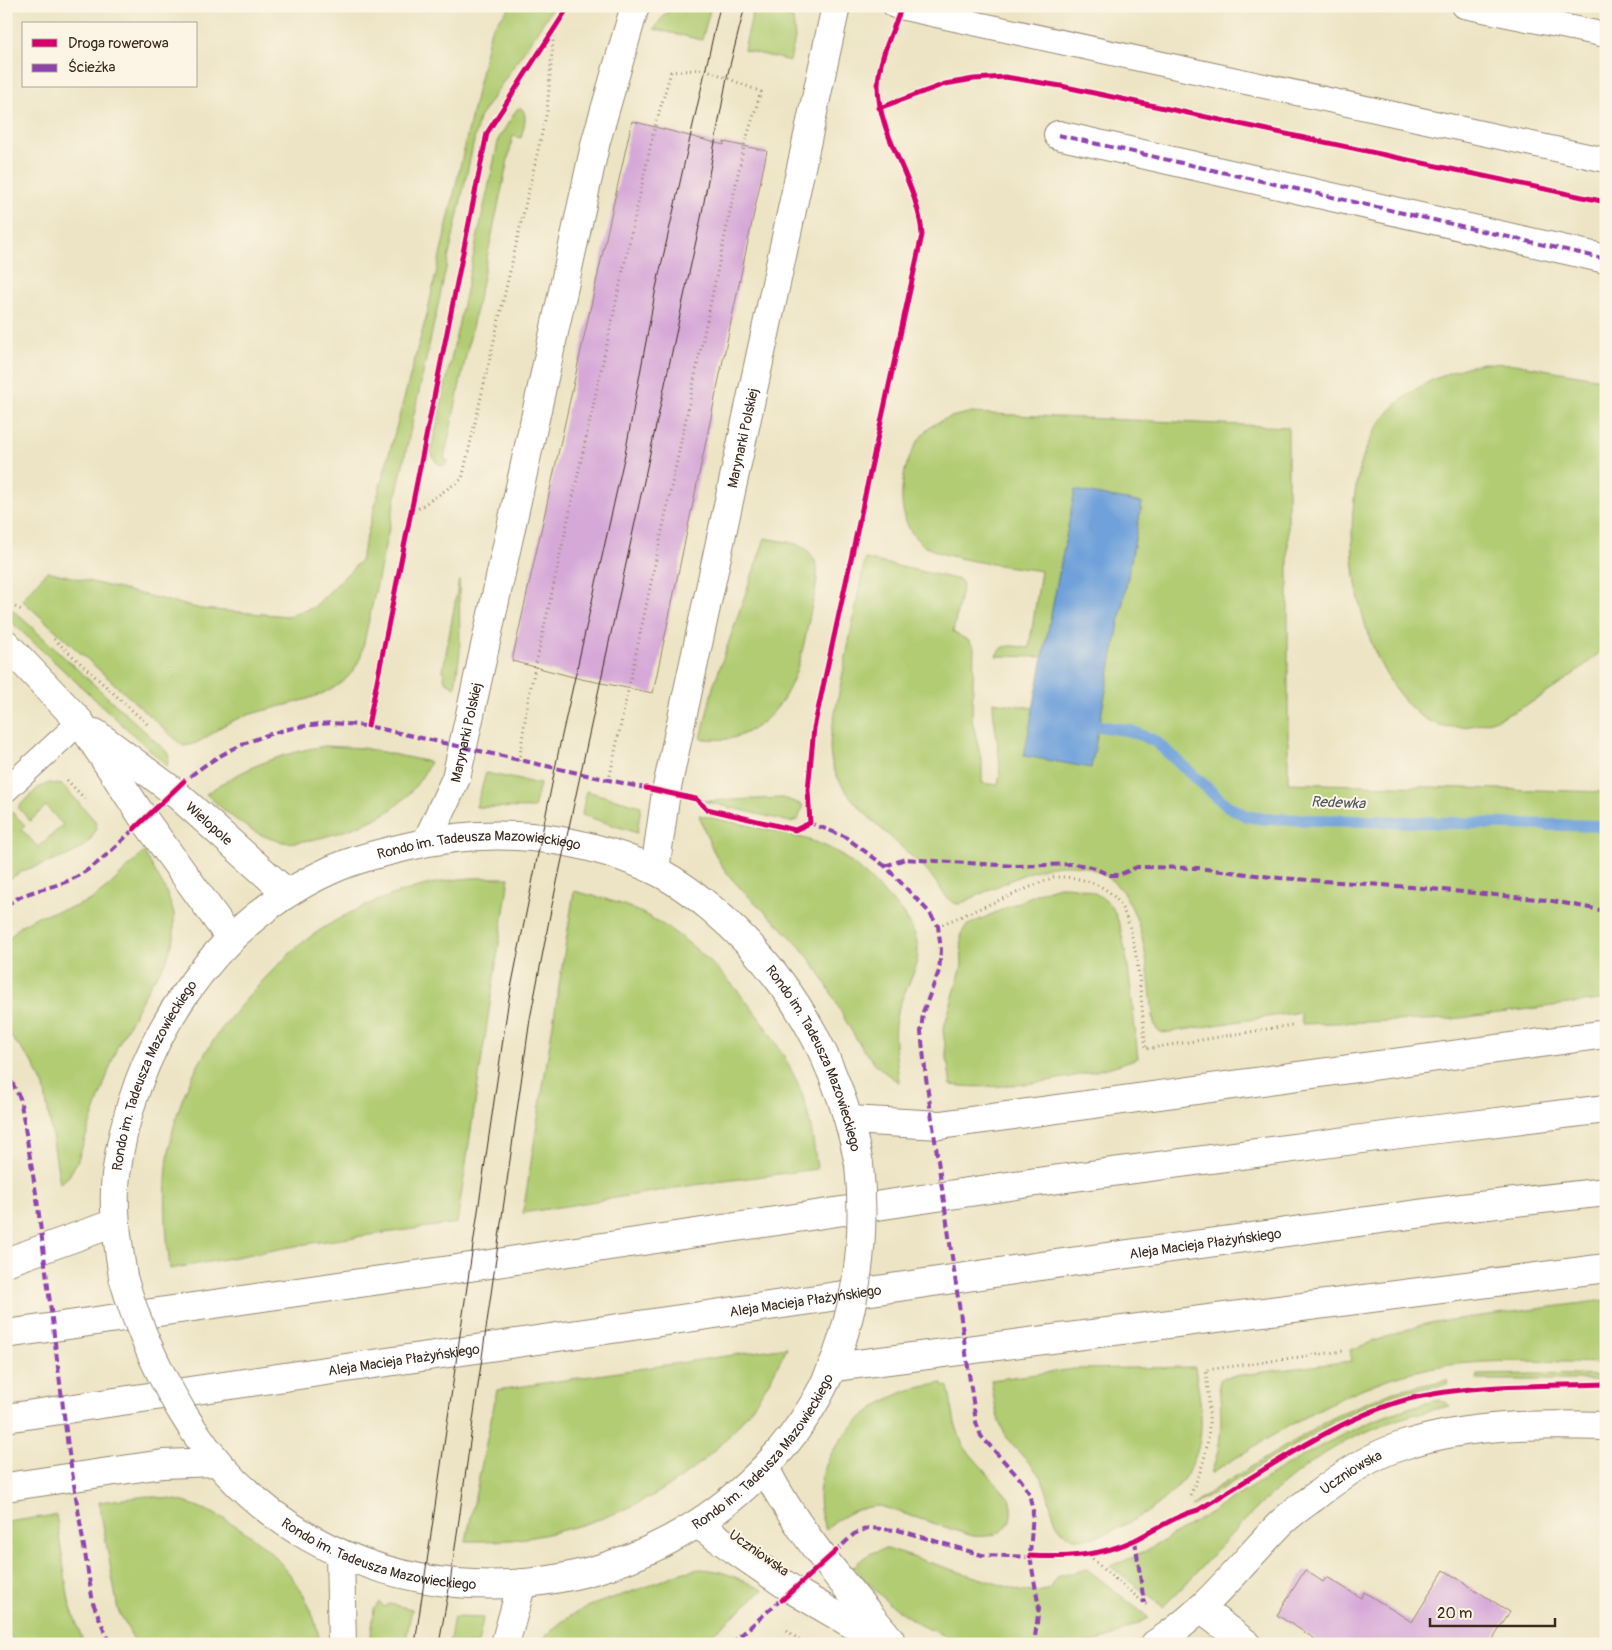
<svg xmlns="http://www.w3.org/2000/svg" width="1612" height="1650" viewBox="0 0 1612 1650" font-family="Pangolin,sans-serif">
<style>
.green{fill:#b1cc72;stroke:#767b48}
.water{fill:#6fa1da;stroke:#55667c}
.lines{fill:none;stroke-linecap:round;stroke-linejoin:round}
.stream{stroke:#6fa1da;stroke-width:12}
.building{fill:#d6a8d8}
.service-casing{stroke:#948772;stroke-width:26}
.pedestrian-casing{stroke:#948772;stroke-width:30}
.minor-casing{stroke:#948772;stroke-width:30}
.secondary-casing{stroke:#948772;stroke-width:30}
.primary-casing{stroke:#948772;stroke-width:30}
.trunk-casing{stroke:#948772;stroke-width:30}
.path{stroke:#948772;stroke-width:3;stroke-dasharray:1 4;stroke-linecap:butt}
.service{stroke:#fff;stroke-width:24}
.pedestrian{stroke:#fff;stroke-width:28}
.minor{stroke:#fff;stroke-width:28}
.secondary{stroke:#fff;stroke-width:28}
.primary{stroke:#fff;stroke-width:28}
.trunk{stroke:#fff;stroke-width:28}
.tram{stroke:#3b2a1e;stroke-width:1}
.primary-bridge-casing{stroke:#948772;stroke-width:30;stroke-linecap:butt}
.primary-bridge{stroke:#fff;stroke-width:28}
.quiet{stroke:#8e44ad;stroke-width:4;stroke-dasharray:8 4;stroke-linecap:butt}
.cycleway-casing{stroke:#fcf5e5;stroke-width:8}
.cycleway{stroke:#d6006c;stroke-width:5}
.labels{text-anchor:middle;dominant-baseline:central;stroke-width:4;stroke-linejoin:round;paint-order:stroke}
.street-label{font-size:14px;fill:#3b2a1e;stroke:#fcf5e5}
.water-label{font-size:15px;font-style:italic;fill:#4d5460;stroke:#fcf5e5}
</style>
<rect width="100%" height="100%" fill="#fcf5e5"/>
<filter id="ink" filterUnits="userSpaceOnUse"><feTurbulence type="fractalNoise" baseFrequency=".02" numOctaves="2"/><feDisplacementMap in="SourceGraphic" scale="10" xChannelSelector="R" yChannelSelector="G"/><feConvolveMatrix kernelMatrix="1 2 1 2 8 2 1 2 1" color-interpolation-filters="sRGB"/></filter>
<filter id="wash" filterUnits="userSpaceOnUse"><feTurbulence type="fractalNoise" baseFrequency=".0096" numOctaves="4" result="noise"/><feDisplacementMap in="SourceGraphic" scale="20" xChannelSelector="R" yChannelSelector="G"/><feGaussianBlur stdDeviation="1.12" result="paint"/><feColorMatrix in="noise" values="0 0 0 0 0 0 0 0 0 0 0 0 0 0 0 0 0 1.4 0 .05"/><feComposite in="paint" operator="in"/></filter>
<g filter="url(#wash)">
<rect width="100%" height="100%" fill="#ede4c5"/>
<g class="green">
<path d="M511 6H554L479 118 361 656C356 668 349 678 338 685 306 706 264 706 230 722 213 730 202 745 183 746L22 600 47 571 201 609 288 616 314 607 360 561 427 314 491 29Z"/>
<path d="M677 6H711L702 40 654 29 664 15Z"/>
<path d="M754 6 786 14 793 19 795 38 790 61 744 50Z"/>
<path d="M521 108C529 115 523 128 521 138L513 136 444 459 449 461 443 466 436 462 431 452 499 138 517 109Z"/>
<path d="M1483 363 1515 364 1606 380V647C1568 681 1498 735 1444 726 1423 722 1409 707 1397 691 1351 630 1337 507 1371 438 1392 395 1439 372 1483 363Z"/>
<path d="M969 413 1288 427V783L1606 792V999L1453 1019 1302 1024 1300 1012 1163 1033 1157 1030 1154 1023C1146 964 1147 861 1062 865 1033 866 987 892 959 904 948 904 940 887 933 878 906 846 853 812 836 774 829 759 829 745 832 729L865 559 960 580 963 584 953 632 969 641 974 648 972 720 982 763V783L998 785C1004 761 993 728 993 702L1034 708 1025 756 1099 726 1142 503 1075 491 1043 657 996 656C1002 641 1017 647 1029 648L1041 571C1011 566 949 561 925 546 889 522 899 458 927 430 939 419 953 416 969 413Z"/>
<path d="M765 538C777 541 798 541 808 551 824 566 815 591 811 609 801 659 793 714 739 736 727 741 713 739 701 739L713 687Z"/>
<path d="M459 580 460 651 455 687 445 681 443 670Z"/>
<path d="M6 610H13L167 752 169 757 167 766 6 617Z"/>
<path d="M325 746 363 748 430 762C421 781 409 796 392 809 372 824 307 846 283 842 252 836 228 814 206 794 243 768 281 753 325 746Z"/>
<path d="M486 773 540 784 534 808 476 807Z"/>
<path d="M49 783 63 785 96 822C98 854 44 862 23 871 17 874 12 878 6 881V818L12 812 25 825 21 829 38 847 63 825 46 806 30 821 18 807 38 788Z"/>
<path d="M586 791 641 806 637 833 582 815Z"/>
<path d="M783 798 803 805 798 820 790 822 704 801Z"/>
<path d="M699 815C736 824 804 833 835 851 854 863 870 879 886 895 901 910 917 928 918 950 918 972 905 988 899 1007 890 1031 897 1057 899 1082 852 1056 841 999 809 958 787 929 757 907 732 879 716 861 707 838 699 815Z"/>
<path d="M144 852 165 889 174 913V938L166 962 151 983 117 1047 77 1162 69 1176 60 1184 44 1087 33 1063 6 1031V942L20 926 38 916 74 907 91 900 108 887Z"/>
<path d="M509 878 457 1223 312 1243 170 1269C164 1217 162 1165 177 1115 191 1069 217 1031 249 996 264 979 280 962 297 947 341 911 403 886 460 879 476 877 493 878 509 878Z"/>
<path d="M1059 886C1079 886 1097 890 1111 906 1128 928 1134 1026 1138 1058 1087 1077 1005 1092 951 1085L943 1031 962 966 961 934 966 926 1043 891Z"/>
<path d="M574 891C589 895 604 898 618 903 695 929 765 1012 798 1084 810 1111 813 1140 817 1169L694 1185 523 1213Z"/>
<path d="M1606 1300V1363C1557 1362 1507 1359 1458 1364 1365 1372 1288 1427 1211 1473 1223 1444 1222 1416 1219 1385L1220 1380 1225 1377 1352 1361 1350 1350 1417 1326 1435 1322Z"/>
<path d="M787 1347C744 1439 676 1498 578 1526 557 1532 533 1538 511 1540 496 1541 481 1541 466 1541L497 1390Z"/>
<path d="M1195 1367C1197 1383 1201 1399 1201 1416 1204 1469 1171 1502 1126 1524 1113 1531 1091 1541 1075 1538 1051 1534 1052 1499 1043 1482 1033 1461 1010 1449 1002 1428 995 1413 994 1396 991 1380L1074 1369Z"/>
<path d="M1539 1374 1606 1376V1380H1477L1478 1375Z"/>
<path d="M1447 1380 1448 1384 1396 1395 1341 1418 1191 1507 1213 1490 1339 1414 1394 1391Z"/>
<path d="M942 1383 943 1387 948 1386 955 1423 963 1446 1009 1498C1018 1527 999 1539 973 1536L880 1506C857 1507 843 1514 826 1530 801 1472 849 1416 901 1393 913 1388 929 1386 942 1383Z"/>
<path d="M1439 1400 1447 1403 1450 1406C1397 1416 1344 1437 1301 1470 1249 1509 1209 1562 1163 1607L1110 1566C1142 1556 1169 1537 1198 1520 1275 1474 1350 1419 1439 1400Z"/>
<path d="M148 1496C162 1498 177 1499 190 1504 251 1524 311 1578 320 1644H136L118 1610 99 1502Z"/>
<path d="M56 1515 69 1602 84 1644H15L6 1628V1522Z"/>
<path d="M887 1549 1020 1591 1038 1592 1049 1589 1057 1577 1087 1569 1149 1618 1110 1637 1088 1644H963L920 1625 888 1603 853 1567C864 1557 872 1550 887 1549Z"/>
<path d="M701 1569C724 1570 742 1580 763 1590L701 1644H539C571 1606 598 1604 642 1588 662 1581 679 1571 701 1569Z"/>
<path d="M379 1602 385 1607 389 1604 412 1609 405 1644H370L374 1609Z"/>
<path d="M454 1617 483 1618 478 1644H449Z"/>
</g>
<path class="water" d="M1075 490 1142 503 1091 768 1024 756Z"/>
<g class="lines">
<path class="stream" d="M1099 726 1131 731 1155 741 1226 805 1246 816 1265 819 1606 826"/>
</g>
<g id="blocks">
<g class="building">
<path d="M632 121 724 145V142L767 151 653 693 581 679 512 661Z"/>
<path d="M1305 1570 1323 1582 1327 1577 1361 1598 1364 1592 1412 1622 1444 1570 1510 1612 1490 1644H1323L1277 1615Z"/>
</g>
</g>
</g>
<g filter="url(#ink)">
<use href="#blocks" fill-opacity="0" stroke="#948772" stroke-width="1"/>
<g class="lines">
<defs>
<g id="service">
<path d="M895 6 1606 160"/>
<path d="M1464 6 1606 35"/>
<path d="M6 790 80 722"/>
</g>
<path id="pedestrian" d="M1058 135 1606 259"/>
<g id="minor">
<path d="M6 644 80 722 144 819 231 939"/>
<path id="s1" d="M95 733 173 791 287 893"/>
<path d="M765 1468C797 1532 845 1585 890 1639"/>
<path d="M697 1524 793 1590 886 1644"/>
<path d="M1201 1609 1247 1644"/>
<path id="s2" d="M1155 1644C1205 1613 1240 1565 1280 1524 1290 1514 1302 1506 1313 1498 1339 1477 1371 1455 1404 1445 1469 1424 1538 1424 1606 1426"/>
</g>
<g id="secondary">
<path id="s3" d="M427 841 456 778 596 141 635 6"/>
<path id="s4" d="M655 870 666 792 836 6"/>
<path d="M850 1120 940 1125 1606 1034"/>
<path d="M6 1334 450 1270 1029 1183 1430 1130 1606 1109"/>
<path d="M834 1367 1606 1268"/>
<path id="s5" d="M6 1418 1041 1266 1461 1208 1606 1192"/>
</g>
<g id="primary">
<path id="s6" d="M123 1277C118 1243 112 1209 116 1175 132 1046 211 924 331 870 355 859 381 853 406 847 488 826 575 834 652 869 674 879 694 894 712 909 792 977 839 1062 859 1164"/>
<path id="s7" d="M192 1428C318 1617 587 1634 749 1483 792 1443 826 1394 843 1337"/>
<path d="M340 1555 342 1644"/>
<path d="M505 1644 522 1583"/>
</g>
<g id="trunk">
<path d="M6 1262 115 1223"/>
<path d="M6 1487 163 1464 215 1462"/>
</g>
</defs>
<use href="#service" class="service-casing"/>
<use href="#pedestrian" class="pedestrian-casing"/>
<use href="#minor" class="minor-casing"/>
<use href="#secondary" class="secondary-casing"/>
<use href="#primary" class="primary-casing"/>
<use href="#trunk" class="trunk-casing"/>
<g class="path">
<path d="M410 514 462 479 547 111 554 29"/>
<path d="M6 603 24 611"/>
<path d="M54 639 147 724"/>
<path d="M519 761 528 700 655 126 671 72 705 69 761 92 744 146 609 780"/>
<path d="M67 780 85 799"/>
<path d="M938 926 1054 877C1075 876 1103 882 1117 900 1140 930 1141 1010 1146 1049L1292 1025"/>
<path d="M1190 1495C1213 1449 1211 1419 1206 1370L1343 1351"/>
<path d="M1089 1555 1104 1570 1147 1605"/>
<path d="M787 1630 804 1644"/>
</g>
<use href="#service" class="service"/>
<use href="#pedestrian" class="pedestrian"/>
<use href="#minor" class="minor"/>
<use href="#secondary" class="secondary"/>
<use href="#primary" class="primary"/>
<use href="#trunk" class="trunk"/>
<g class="tram">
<path d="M415 1644 509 998 560 744 625 454 656 288 720 6"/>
<path d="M439 1644 450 1583 530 1019 551 910 701 218 727 77 745 6"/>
</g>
<defs>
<g id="primary-bridge">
<path d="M123 1277C139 1332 161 1380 192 1428"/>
<path d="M843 1337C861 1280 865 1224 859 1164"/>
</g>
</defs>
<use href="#primary-bridge" class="primary-bridge-casing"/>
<use href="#primary-bridge" class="primary-bridge"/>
<g class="quiet">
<path d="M1058 135 1606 259"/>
<path d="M181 784C219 750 271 728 321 724 336 722 353 725 368 726L649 789"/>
<path d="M810 820V823L844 836 885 866 929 912 938 926 941 950 939 971 923 1012 921 1032 926 1078 976 1422 981 1436 1021 1480 1029 1493 1033 1511 1030 1556 1039 1608 1034 1644"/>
<path d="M885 866 905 859 1014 866 1075 864 1091 867 1110 875H1119L1137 867 1198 868 1280 878 1411 887 1547 900 1606 911"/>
<path d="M6 906C25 890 48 890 70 880 96 868 116 846 136 827"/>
<path d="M6 1071 20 1098 37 1199 68 1447 93 1603 110 1644"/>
<path d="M1135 1540 1144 1603"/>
<path d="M834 1553 854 1534 868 1528 898 1530 982 1555 1034 1557"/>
<path d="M731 1644 785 1596"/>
</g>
<defs>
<g id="cycleway">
<path d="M879 108 945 84 974 79 1005 77 1061 86 1606 202"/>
<path d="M368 726 487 133 569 6"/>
<path d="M646 788 696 799 707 809 795 830 810 823 808 790 814 728 922 235C919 183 878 137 878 86 878 60 893 31 902 6"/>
<path d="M134 829 184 781"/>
<path d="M1030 1556C1066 1558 1101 1556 1135 1540 1157 1529 1175 1516 1198 1510 1264 1471 1342 1414 1417 1397 1478 1384 1543 1386 1606 1384"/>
<path d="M782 1600 836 1551"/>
</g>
</defs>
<use href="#cycleway" class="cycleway-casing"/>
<use href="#cycleway" class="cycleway"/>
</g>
</g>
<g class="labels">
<g class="street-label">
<text stroke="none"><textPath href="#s4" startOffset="441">Marynarki Polskiej</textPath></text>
<text stroke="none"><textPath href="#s3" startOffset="116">Marynarki Polskiej</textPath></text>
<text stroke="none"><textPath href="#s1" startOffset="146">Wielopole</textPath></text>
<text stroke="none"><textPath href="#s6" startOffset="644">Rondo im. Tadeusza Mazowieckiego</textPath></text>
<text stroke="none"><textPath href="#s6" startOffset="1079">Rondo im. Tadeusza Mazowieckiego</textPath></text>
<text stroke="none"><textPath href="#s6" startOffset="210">Rondo im. Tadeusza Mazowieckiego</textPath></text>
<text stroke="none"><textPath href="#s5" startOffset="1212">Aleja Macieja Płażyńskiego</textPath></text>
<text stroke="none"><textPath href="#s5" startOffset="808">Aleja Macieja Płażyńskiego</textPath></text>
<text stroke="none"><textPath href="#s5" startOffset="402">Aleja Macieja Płażyńskiego</textPath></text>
<text stroke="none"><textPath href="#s7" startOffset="668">Rondo im. Tadeusza Mazowieckiego</textPath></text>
<text stroke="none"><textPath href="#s2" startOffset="262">Uczniowska</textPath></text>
<text stroke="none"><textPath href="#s7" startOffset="234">Rondo im. Tadeusza Mazowieckiego</textPath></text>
<text transform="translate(759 1553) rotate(35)">Uczniowska</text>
</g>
<g class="water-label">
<text transform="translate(1338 803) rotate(2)">Redewka</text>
</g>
</g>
<rect width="1612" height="1650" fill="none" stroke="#fcf5e5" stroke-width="25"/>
<rect x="22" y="22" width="175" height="65" fill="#fcf5e5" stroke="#afa495"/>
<rect x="32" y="39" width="25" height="8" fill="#d6006c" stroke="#afa495"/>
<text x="68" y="48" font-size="15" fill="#3b2a1e">Droga rowerowa</text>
<rect x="32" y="64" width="25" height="8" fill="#8e44ad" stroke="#afa495"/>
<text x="68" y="72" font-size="15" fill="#3b2a1e">Ścieżka</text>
<path d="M1430 1618v8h125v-8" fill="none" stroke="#3b2a1e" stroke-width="2.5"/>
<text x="1437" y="1618" font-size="15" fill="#3b2a1e" stroke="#fcf5e5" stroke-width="4" paint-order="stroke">20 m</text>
</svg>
